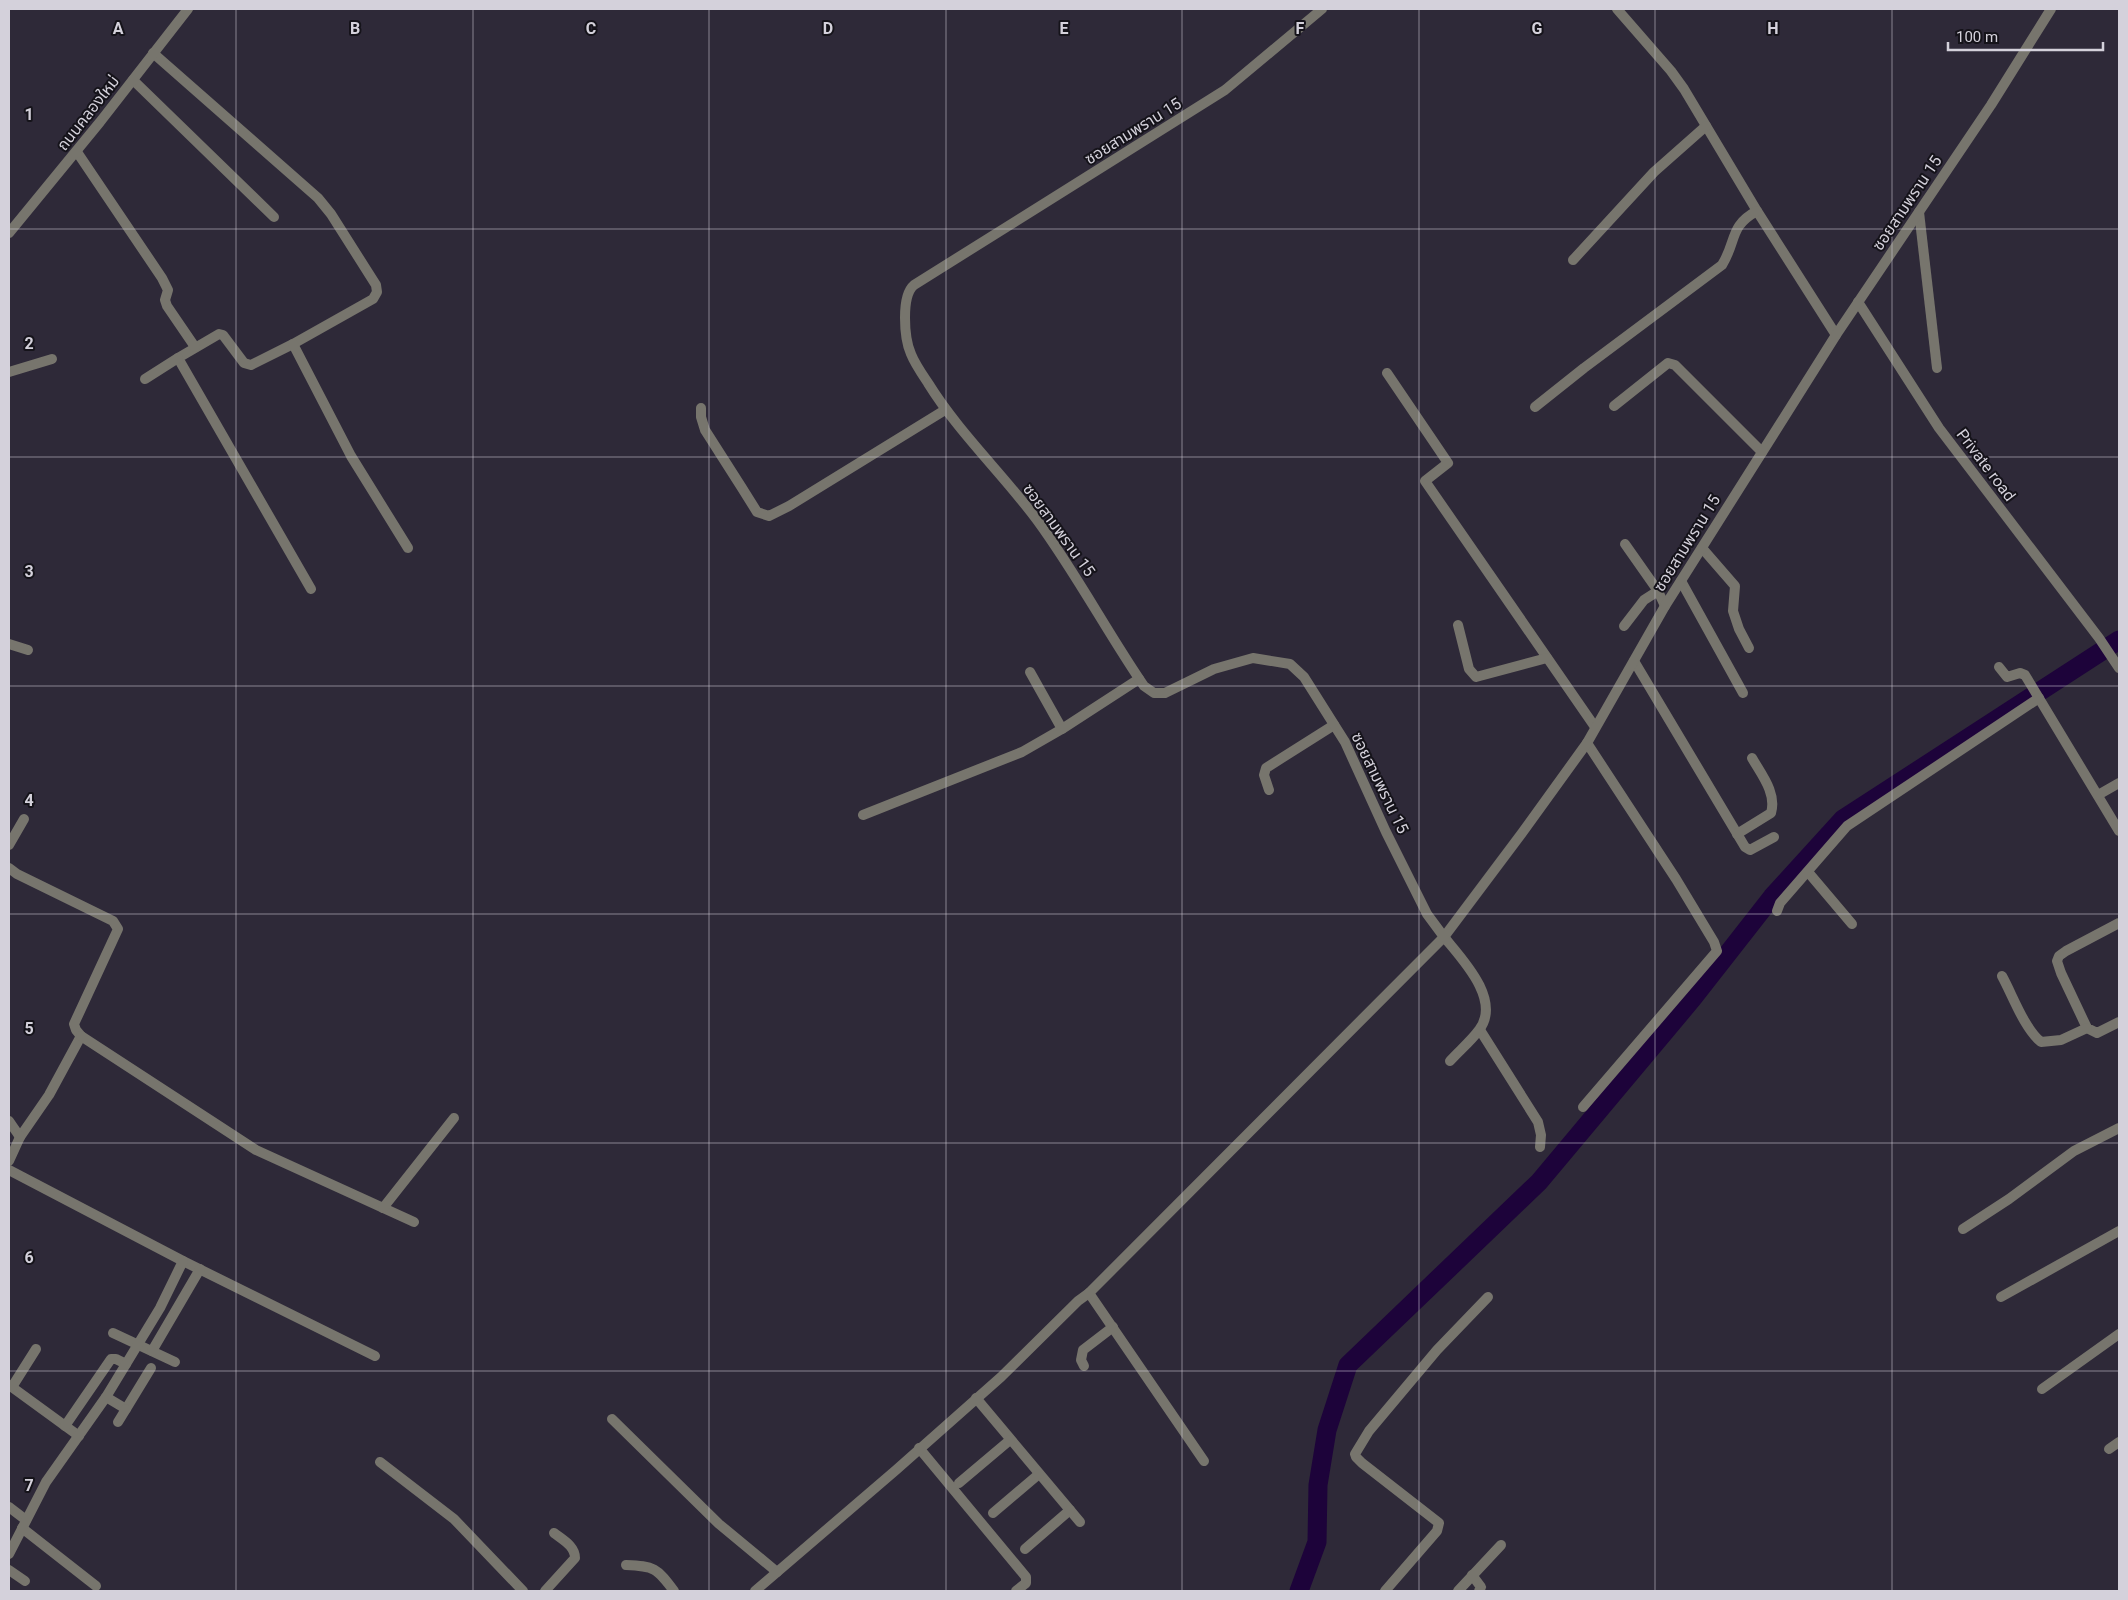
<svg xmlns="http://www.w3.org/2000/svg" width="2128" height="1600" viewBox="0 0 2128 1600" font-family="Roboto,'Noto Sans Thai',sans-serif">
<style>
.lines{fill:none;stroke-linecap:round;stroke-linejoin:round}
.river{stroke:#1d033a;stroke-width:19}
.minor{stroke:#77756d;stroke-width:10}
.tertiary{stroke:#77756d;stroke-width:10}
.grid{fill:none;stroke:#d4d1db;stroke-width:1;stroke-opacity:0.55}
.labels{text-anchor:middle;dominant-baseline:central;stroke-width:4;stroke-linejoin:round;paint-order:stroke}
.street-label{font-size:16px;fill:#d4d1db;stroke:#15131a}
.grid-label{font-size:16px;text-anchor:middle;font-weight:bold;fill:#d4d1db;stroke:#15131a;stroke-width:4;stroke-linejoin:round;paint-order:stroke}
</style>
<rect width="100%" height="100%" fill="#2e2938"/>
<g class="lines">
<path class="river" d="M1299 1591 1317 1542 1318 1485 1327 1430 1348 1365 1539 1182 1693 998 1772 897 1843 819 2119 640"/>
<g class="minor">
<path d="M1617 9 1671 71 1684 89 1757 211 1836 335"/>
<path d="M153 53 318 198 331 214 376 285 377 292 373 299 293 344 251 365 244 363 223 335 219 334 178 358 311 589"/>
<path d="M133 80 274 217"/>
<path d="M77 152 162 278 168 290 165 300 167 306 195 347"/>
<path d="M1919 212 1937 368"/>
<path d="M1573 260 1654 172 1706 126"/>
<path d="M1858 302 1939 428 2099 638 2119 668"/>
<path d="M293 344 351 456 408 548"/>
<path d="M9 372 52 359"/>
<path d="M1387 373 1448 463 1425 481 1595 727"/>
<path d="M145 379 178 358"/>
<path d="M1614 406 1668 363 1675 365 1762 452"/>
<path d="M1535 407 1584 368 1722 265C1737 241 1729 226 1757 211"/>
<path d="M701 408V417L705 430 742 488 757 512 769 516 789 506 945 410"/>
<path d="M1625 544 1658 591 1665 606"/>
<path d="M1702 548 1735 586 1733 611 1739 629 1749 648"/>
<path d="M1681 581 1743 693"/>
<path d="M1458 625 1469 669 1476 677 1547 658"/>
<path d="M1624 626 1644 600 1658 591"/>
<path d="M9 644 28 650"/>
<path d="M1634 661 1745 847 1750 850 1774 837"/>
<path d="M1999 667 2007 677 2020 673 2025 675 2119 831"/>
<path d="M1030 672 1062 729"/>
<path d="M1269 790 1264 775 1266 768 1334 725"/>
<path d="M2098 795 2119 783"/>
<path d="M863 815 1022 752 1062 729 1139 679"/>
<path d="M1737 834 1771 813C1777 793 1761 774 1752 758"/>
<path d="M9 845 24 819"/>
<path d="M9 868 17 874 113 921 118 929 74 1024 76 1030 81 1036 49 1095 20 1137 9 1161"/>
<path d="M1808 872 1852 924"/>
<path d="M1777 911 1780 903 1847 826 2039 698"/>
<path d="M2119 923 2066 951 2059 956 2057 961 2061 973 2087 1028 2097 1033 2119 1022"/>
<path d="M2002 976C2013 996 2024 1028 2041 1042L2061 1040 2087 1028"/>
<path d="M1480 1030 1538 1122 1541 1135 1540 1147"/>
<path d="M81 1036 256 1150 414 1222"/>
<path d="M1583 1107 1717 951 1714 942 1676 879 1587 743"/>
<path d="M9 1121 20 1137"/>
<path d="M9 1170 183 1261 375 1356"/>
<path d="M383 1208 454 1118"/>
<path d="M1963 1229 2009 1199 2074 1151 2119 1128"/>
<path d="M1089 1293 1204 1461"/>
<path d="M2001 1297 2119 1231"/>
<path d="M113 1333 175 1362"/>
<path d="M152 1351 200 1269"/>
<path d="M1084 1366 1081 1360 1083 1350 1113 1327"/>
<path d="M9 1385 79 1436"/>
<path d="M12 1387 36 1349"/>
<path d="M2042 1389 2119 1334"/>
<path d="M106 1397 126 1409 151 1368"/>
<path d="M976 1398 1080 1522"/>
<path d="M612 1419 719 1524 777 1572"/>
<path d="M118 1422 126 1409"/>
<path d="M65 1426 111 1359H116L126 1364"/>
<path d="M919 1448 1026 1577V1583L1016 1591"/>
<path d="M2109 1449 2119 1442"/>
<path d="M380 1462 454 1519 523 1591"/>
<path d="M959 1483 1010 1440"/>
<path d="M9 1507 26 1520"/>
<path d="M993 1513 1039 1474"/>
<path d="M22 1528 96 1586"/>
<path d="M1025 1549 1070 1510"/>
<path d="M9 1554 46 1482 106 1397 160 1308 183 1261"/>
<path d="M626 1565C654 1566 657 1568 674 1591"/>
<path d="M9 1570 25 1581"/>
<path d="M1472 1575 1481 1587 1479 1591"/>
<path d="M545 1591 575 1558C575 1546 563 1540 554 1533"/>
<path d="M755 1591 896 1470 1001 1377 1078 1301 1089 1293 1444 937C1462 959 1502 1000 1479 1030 1471 1041 1459 1051 1450 1061"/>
<path d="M1385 1591 1437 1531 1439 1523 1362 1463 1356 1457 1355 1454 1369 1431 1437 1350 1488 1297"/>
<path d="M1458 1591 1501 1545"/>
</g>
<g class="tertiary">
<path d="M1322 9 1225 90 914 285C901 296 904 338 911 354 915 364 922 374 928 383 959 433 1002 473 1037 520 1076 573 1107 632 1144 686L1154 693H1165L1214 669 1253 658 1290 664 1304 677 1345 742 1386 832 1427 914 1444 937 1522 833 1587 743 1665 606 1773 435 1836 335 1991 105 2051 9"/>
<path d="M9 233 100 122 188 9"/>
</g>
</g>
<path class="grid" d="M236 9V1591M473 9V1591M709 9V1591M946 9V1591M1182 9V1591M1419 9V1591M1655 9V1591M1892 9V1591M9 229H2119M9 457H2119M9 686H2119M9 914H2119M9 1143H2119M9 1371H2119"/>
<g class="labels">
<g class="street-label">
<text transform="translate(88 113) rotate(-52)">ถนนคลองใหม่</text>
<text transform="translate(1133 131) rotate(-32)">ซอยสามพราน 15</text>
<text transform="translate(1907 203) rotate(-56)">ซอยสามพราน 15</text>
<text transform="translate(1986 465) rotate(53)">Private road</text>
<text transform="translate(1059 530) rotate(54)">ซอยสามพราน 15</text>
<text transform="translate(1687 543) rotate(-58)">ซอยสามพราน 15</text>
<text transform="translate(1380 783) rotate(64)">ซอยสามพราน 15</text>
</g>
</g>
<g class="grid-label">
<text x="118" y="34">A</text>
<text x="355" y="34">B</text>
<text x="591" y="34">C</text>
<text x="828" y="34">D</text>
<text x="1064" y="34">E</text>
<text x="1300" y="34">F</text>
<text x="1537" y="34">G</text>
<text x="1773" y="34">H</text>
<text x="29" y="120">1</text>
<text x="29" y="349">2</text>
<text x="29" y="577">3</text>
<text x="29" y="806">4</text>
<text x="29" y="1034">5</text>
<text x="29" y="1263">6</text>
<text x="29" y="1491">7</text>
</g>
<rect width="2128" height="1600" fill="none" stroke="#d4d1db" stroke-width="20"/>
<path d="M1948 42v8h155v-8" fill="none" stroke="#d4d1db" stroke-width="2.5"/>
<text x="1956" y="42" font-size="15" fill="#d4d1db" stroke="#15131a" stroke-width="4" paint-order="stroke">100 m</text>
</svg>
